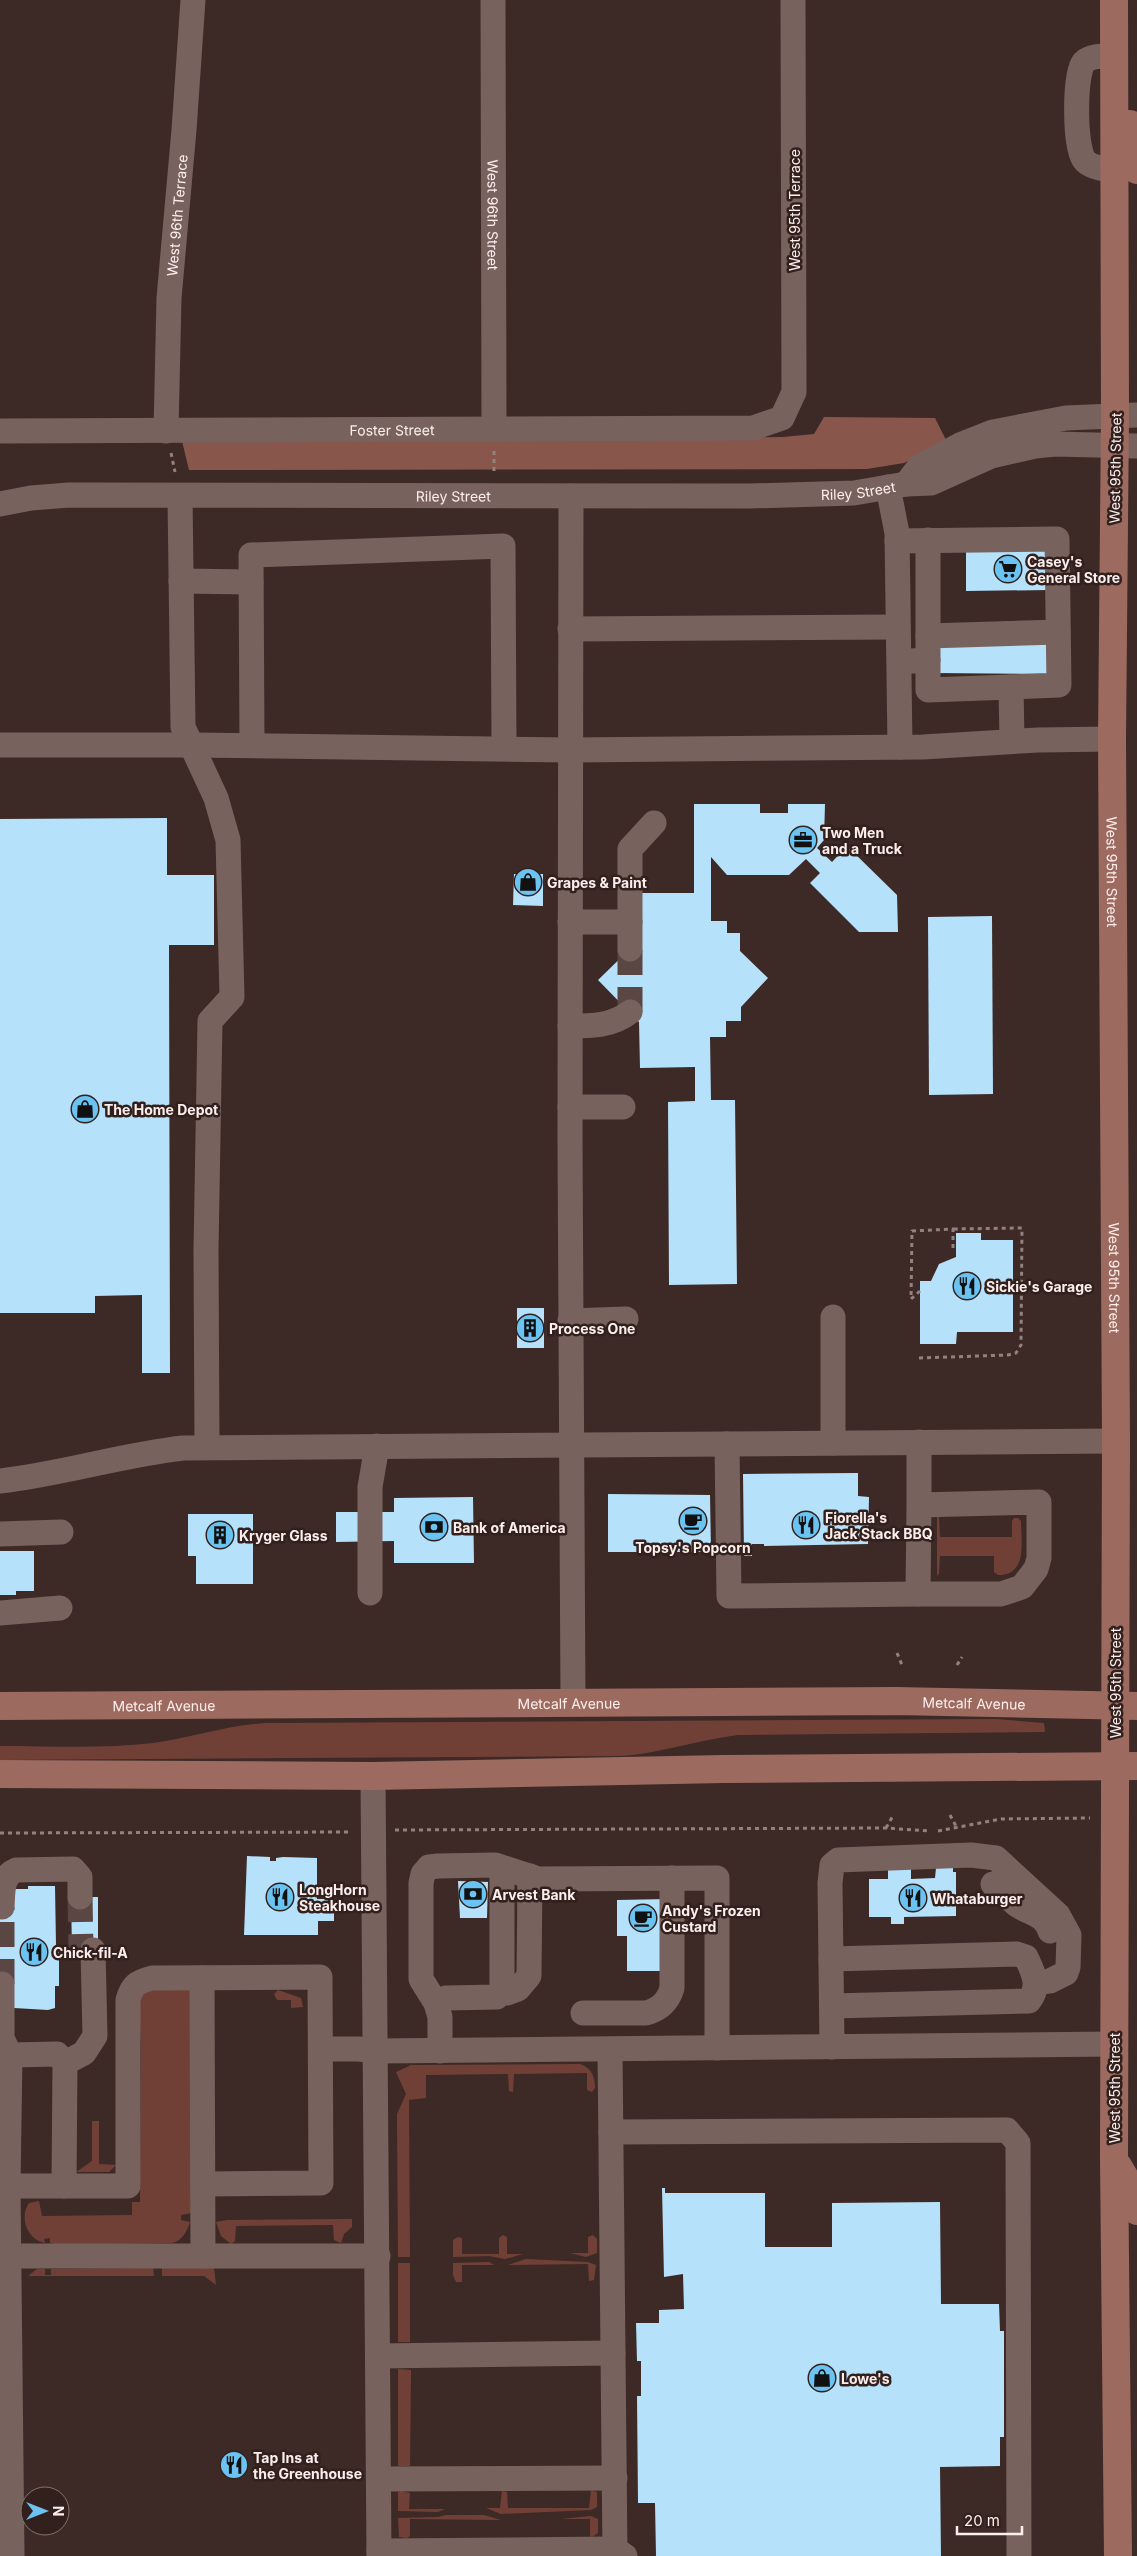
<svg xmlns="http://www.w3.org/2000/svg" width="1137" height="2556" viewBox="0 0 1137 2556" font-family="Inter,sans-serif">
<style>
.green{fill:#704037}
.forest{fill:#89564c}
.building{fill:#b6e1fa}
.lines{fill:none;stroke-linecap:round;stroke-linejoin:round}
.minor-tunnel{stroke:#5a4744;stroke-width:25;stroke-dasharray:25 12;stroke-linecap:butt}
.path{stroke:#92817e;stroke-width:3;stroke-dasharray:4 4;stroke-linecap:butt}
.minor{stroke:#78625e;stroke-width:25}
.major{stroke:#9d6a60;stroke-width:28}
.labels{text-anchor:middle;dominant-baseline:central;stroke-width:5;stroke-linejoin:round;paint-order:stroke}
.street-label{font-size:14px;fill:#fbeeec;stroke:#32201d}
.poi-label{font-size:14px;font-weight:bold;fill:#fbeeec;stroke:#32201d;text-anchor:start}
</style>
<rect width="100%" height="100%" fill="#3d2a26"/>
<g class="green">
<path d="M937 1517H939L940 1537H1012V1521L1014 1518H1018L1021 1521C1021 1542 1028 1575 998 1575L994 1572V1556H940L939 1574 937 1576Z"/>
<path d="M996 1719 1044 1723 1045 1732 738 1735C698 1740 661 1753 622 1756L0 1760V1746C50 1746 103 1749 153 1743 191 1738 227 1725 266 1723Z"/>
<path d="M169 1989 190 1990 192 2213 181 2215V2220L190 2222C187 2231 182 2242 171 2243L59 2245 50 2243V2238L44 2239 45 2243C27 2240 19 2217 29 2203L39 2201 42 2216 132 2215V2202H140L141 2048 139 2003C143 1988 155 1990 169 1989Z"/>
<path d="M278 1990 301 1998 303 2007 291 2008V2000H277L274 1994Z"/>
<path d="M580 2064C592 2068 595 2077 595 2088L592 2092 587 2090V2073L514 2074 513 2092 509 2091 508 2074 426 2075V2098L409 2100 410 2257H398L397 2114 406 2094 396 2072 411 2065Z"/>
<path d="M92 2121H99V2164L116 2165 109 2172H76L92 2161Z"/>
<path d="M352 2219V2227L344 2234 341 2243 334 2240 333 2225 236 2226 235 2241 231 2244 221 2236 216 2222 227 2220Z"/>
<path d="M503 2235 507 2237V2254H523L505 2259 489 2256 453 2257V2240L458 2237 462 2238V2254H499V2238Z"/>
<path d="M593 2235 597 2239V2253L586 2257 570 2253H588V2237Z"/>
<path d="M526 2259 588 2262 596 2265 594 2280 589 2281 588 2264 508 2265Z"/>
<path d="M489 2262 494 2265H462V2282H456L453 2275V2263Z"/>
<rect x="398" y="2263" width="12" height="79"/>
<path d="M153 2268 154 2276H28L37 2269H45V2275H51V2269Z"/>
<path d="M162 2268H214L216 2285 204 2276H162Z"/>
<path d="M398 2369 411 2370 410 2466H398Z"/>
<path d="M591 2490 597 2492V2507L591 2510 501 2514 486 2508H500L502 2491 507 2492 508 2508H589Z"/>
<path d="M401 2491 410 2493 409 2509H445L438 2512 398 2511V2492Z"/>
<path d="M446 2515H484L501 2520 410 2519V2536L407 2538 399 2537 398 2518 438 2517Z"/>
<path d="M591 2516 598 2519V2533L592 2537 590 2536V2519H561Z"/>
</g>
<path class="forest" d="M824 417 935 418 947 442 904 463 867 469 189 470 182 441 783 437 814 434Z"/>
<g class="building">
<path d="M1049 547V590L966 591V548Z"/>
<path d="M933 643 1053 644V674L933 673Z"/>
<path d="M694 804H760V813H788V804H825L824 840 817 848 832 862 847 846 897 895 898 932H859L810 883 820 873 806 859 789 875H727L711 857V921H727V933H740V951L768 978 741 1007V1021H726V1037H710L711 1100H735L737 1284 669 1285 668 1102 695 1101V1067L640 1068 639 1022 598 980 639 940V893H694Z"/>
<path d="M167 818V875H214V945H169L170 1373H142V1295L95 1296V1313H0V819Z"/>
<path d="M514 874H543V906L513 905Z"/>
<path d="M992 916 993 1094 929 1095 928 917Z"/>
<path d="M956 1233H981V1240H1013V1332H957L956 1344H920V1281H931L939 1264 956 1257Z"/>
<rect x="517" y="1308" width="27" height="40"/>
<path d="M858 1473V1496L869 1497 868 1544 764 1546V1544H752V1556H744L743 1474Z"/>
<path d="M608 1494 710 1495 711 1552H608Z"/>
<path d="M473 1497 474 1563H394V1541L336 1542V1512H394V1498Z"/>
<path d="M188 1514H253V1584H196V1556H188Z"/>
<path d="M0 1551H34V1591H16V1595H0Z"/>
<path d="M247 1856 270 1857V1861H276V1858L283 1857 317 1858V1899H334V1921H318V1935H244Z"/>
<path d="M888 1868H911V1879L935 1878 936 1868H953V1872H956V1916L904 1917V1924H891V1917H869V1879H888Z"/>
<path d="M458 1881 488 1882 487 1918H460Z"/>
<path d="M28 1886H55L56 1946H59V1986H55V2008L48 2010 14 2008 0 1984V1907L14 1889H28Z"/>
<path d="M71 1897H98V1950H72Z"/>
<path d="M668 1899 664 1971H627V1936H617V1900Z"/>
<path d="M662 2188H665V2193H765V2247H832V2203L940 2202 941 2304H999L1000 2331H1004V2437H1000V2466L940 2467 941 2556H656L655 2503H638L637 2396H641V2361H637L636 2323H659V2310L684 2309 683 2274 664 2277Z"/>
</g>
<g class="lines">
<g class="minor-tunnel">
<path d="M630 1012V949"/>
<path d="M80 1897 81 1950"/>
<path d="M2 1984V1907"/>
</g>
<g class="path">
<path d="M494 451V472"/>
<path d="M171 453 175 472"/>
<path d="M920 1291 911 1299 912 1231 953 1229V1251"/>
<path d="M919 1358 1008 1355 1016 1353 1021 1345 1022 1228 953 1229"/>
<path d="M897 1653 902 1665"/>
<path d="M957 1665 962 1657"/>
<path d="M950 1815 957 1828"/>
<path d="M886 1828 894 1814"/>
<path d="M395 1830 886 1828 929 1831"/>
<path d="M938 1831 1001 1819 1090 1818"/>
<path d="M0 1833 352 1832"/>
</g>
<g class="minor">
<path id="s1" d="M493 0 494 430"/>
<path d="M1115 56C1106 56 1091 55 1084 62 1074 73 1074 150 1085 161 1092 168 1105 169 1115 170"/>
<path id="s2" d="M0 431 753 428 782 418 794 392 793 0"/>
<path id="s3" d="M166 431 169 298 184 130 193 0"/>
<path d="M906 484 919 467 960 445 993 432 1066 418 1137 415"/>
<path d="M888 487 897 533 900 747"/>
<path d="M180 496 183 727 216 798 228 840 232 997 210 1021 206 1250 207 1447"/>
<path d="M571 496 570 1138 573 1703"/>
<path id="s4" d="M0 504 31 498 69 495 750 496 854 493 906 484 931 483 991 456 1035 446 1055 444 1137 446"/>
<path d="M897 541 1057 539 1059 685 1011 687 1012 741"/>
<path d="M181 581 251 582"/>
<path d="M570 629 898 627"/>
<path d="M928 636V540"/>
<path d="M928 660V636L1058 632"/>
<path d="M911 661 928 660V690L1011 687"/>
<path d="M0 745H191L569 750 923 747 1038 740 1112 739"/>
<path d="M252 745 251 555 503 546 504 748"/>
<path d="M570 922H630"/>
<path d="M630 949V849L654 823"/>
<path d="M570 1026C592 1026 612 1026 630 1012"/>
<path d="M570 1107H623"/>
<path d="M570 1321 626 1319"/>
<path d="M919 1442V1505L1039 1502V1558L1036 1569 1022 1587 1001 1594H918L919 1505"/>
<path d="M833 1443V1317"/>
<path d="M727 1444 729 1596 918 1594"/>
<path d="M0 1481C62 1474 121 1455 183 1448L1116 1441"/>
<path d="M0 1534 61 1532"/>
<path d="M370 1593V1487L377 1446"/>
<path d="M0 1613 60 1608"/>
<path d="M373 1776 379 2556"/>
<path d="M993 1884C1001 1891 1009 1898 1017 1905 1030 1914 1045 1914 1050 1931"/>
<path d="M2 1907C3 1893 1 1876 16 1870L73 1869 80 1877V1897"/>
<path d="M831 1959 1017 1954 1026 1957C1033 1972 1041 1986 1029 2001L832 2006"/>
<path d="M202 1978 203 2256"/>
<path d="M2 1984V2038L10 2055"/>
<path d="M507 1993 518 1989 529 1976 530 1876"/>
<path d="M436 2003 446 1998 497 1997 502 1992V1868"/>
<path d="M583 2013H646C660 2009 668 2002 672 1988V1878"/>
<path d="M832 2047 830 1883 832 1865 838 1860 971 1855 996 1858 1058 1915 1069 1935 1068 1967 1066 1973 1050 1981 1036 1983"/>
<path d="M321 2049H359L376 2051 1114 2044"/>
<path d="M610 2049 615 2556"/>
<path d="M440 2051V2017L436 2003 421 1979V1883L423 1874 429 1867 438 1866 495 1865 538 1879 717 1878V2048"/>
<path d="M65 2063 84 2053 95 2036 93 1950"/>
<path d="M611 2132 1007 2130 1018 2143 1019 2556"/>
<path d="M8 2186H128V2000C132 1985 137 1982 152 1978L320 1977 321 2183 203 2184"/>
<path d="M0 2256H378"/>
<path d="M378 2356 613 2353"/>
<path d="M379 2479 615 2478"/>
<path d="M379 2551 615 2549 625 2556"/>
<path d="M12 2556 8 2186 10 2055 57 2054 65 2063 64 2186"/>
</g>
<g class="major">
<path id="s5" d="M1114 0 1115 415 1112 739 1116 1441 1114 2158 1118 2556"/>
<path d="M1130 124 1132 157 1137 170"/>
<path id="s6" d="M0 1706 896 1701 1137 1706"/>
<path d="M0 1774 373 1776 724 1769 1137 1766"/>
<path d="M1118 2166 1127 2181 1137 2211"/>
</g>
</g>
<defs>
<symbol id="supermarket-disc" viewBox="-11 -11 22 22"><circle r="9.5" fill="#6bc3f2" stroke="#32201d"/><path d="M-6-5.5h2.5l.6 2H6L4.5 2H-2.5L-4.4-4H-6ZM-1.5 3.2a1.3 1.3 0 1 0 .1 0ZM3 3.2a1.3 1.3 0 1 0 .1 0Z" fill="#111"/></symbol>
<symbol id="office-disc" viewBox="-11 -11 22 22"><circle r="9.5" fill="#6bc3f2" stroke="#32201d"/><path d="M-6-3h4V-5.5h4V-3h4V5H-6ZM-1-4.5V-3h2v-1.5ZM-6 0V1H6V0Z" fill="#111"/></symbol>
<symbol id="shop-disc" viewBox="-11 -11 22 22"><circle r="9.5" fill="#6bc3f2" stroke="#32201d"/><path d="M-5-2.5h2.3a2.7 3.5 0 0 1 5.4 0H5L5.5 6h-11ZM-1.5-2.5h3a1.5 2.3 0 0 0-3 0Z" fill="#111"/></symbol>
<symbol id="restaurant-disc" viewBox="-11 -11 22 22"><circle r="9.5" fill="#6bc3f2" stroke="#32201d"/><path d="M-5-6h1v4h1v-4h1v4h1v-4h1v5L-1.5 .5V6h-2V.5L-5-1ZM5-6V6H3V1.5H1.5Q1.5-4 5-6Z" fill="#111"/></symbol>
<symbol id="building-disc" viewBox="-11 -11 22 22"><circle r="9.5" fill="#6bc3f2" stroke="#32201d"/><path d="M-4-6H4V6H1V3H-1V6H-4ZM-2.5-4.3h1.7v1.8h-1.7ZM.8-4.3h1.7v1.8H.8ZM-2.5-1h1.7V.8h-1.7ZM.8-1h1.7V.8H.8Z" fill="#111"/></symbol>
<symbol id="cafe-disc" viewBox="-11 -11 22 22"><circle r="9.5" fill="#6bc3f2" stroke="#32201d"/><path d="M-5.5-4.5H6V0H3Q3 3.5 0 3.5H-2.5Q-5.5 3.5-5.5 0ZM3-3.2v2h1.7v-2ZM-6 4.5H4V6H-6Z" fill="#111"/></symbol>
<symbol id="bank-disc" viewBox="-11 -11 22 22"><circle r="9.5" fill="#6bc3f2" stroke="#32201d"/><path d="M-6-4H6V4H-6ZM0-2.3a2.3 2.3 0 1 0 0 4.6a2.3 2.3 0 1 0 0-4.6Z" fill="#111"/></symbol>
</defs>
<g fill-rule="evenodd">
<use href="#supermarket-disc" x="992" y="553" width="32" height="32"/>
<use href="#office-disc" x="787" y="824" width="32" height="32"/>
<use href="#shop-disc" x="512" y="866" width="32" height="32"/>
<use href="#shop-disc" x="69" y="1093" width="32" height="32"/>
<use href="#restaurant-disc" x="951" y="1270" width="32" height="32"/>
<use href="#building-disc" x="514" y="1312" width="32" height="32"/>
<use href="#cafe-disc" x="677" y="1505" width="32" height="32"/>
<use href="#restaurant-disc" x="790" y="1509" width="32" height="32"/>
<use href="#bank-disc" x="418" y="1511" width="32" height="32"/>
<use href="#building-disc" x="204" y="1519" width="32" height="32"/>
<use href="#bank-disc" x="457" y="1878" width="32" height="32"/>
<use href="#restaurant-disc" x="264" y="1881" width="32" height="32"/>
<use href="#restaurant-disc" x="897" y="1882" width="32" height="32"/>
<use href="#cafe-disc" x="627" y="1902" width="32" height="32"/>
<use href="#restaurant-disc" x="18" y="1936" width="32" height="32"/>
<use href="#shop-disc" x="806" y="2362" width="32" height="32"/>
<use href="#restaurant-disc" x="218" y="2449" width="32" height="32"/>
</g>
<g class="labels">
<g class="street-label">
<text transform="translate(794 210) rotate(-90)">West 95th Terrace</text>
<text stroke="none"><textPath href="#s3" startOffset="216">West 96th Terrace</textPath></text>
<text stroke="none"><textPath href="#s1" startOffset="215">West 96th Street</textPath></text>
<text stroke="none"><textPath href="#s2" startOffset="392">Foster Street</textPath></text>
<text transform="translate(1115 468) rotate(-89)">West 95th Street</text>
<text stroke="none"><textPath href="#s4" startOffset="859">Riley Street</textPath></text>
<text stroke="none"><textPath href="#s4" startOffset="454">Riley Street</textPath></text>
<text stroke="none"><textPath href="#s5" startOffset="872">West 95th Street</textPath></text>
<text stroke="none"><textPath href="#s5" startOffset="1278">West 95th Street</textPath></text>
<text transform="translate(1115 1683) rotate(-90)">West 95th Street</text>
<text stroke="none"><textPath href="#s6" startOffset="569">Metcalf Avenue</textPath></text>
<text stroke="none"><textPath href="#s6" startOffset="974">Metcalf Avenue</textPath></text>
<text stroke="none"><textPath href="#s6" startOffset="164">Metcalf Avenue</textPath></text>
<text transform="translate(1114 2088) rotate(-90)">West 95th Street</text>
</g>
<g class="poi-label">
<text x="1027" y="561">Casey's<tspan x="1027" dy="16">General Store</tspan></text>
<text x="822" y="832">Two Men<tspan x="822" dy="16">and a Truck</tspan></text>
<text x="547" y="882">Grapes &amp; Paint</text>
<text x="104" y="1109">The Home Depot</text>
<text x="986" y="1286">Sickie's Garage</text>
<text x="549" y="1328">Process One</text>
<text x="825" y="1517">Fiorella's<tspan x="825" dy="16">Jack Stack BBQ</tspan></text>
<text x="453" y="1527">Bank of America</text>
<text x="239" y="1535">Kryger Glass</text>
<text x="693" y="1547" text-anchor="middle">Topsy's Popcorn</text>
<text x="299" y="1889">LongHorn<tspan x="299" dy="16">Steakhouse</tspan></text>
<text x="492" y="1894">Arvest Bank</text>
<text x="932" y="1898">Whataburger</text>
<text x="662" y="1910">Andy's Frozen<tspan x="662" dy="16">Custard</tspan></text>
<text x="53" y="1952">Chick-fil-A</text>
<text x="841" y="2378">Lowe's</text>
<text x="253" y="2457">Tap Ins at<tspan x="253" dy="16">the Greenhouse</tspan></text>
</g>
</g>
<g transform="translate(45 2511) rotate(90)"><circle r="24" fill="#32201d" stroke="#827270"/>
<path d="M0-4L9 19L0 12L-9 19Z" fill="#6bc3f2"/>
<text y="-8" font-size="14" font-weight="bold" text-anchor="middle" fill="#fbeeec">N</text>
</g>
<path d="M957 2526v8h65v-8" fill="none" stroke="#fbeeec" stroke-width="2.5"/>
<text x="964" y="2526" font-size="15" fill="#fbeeec" stroke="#32201d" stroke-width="4" paint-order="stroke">20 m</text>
</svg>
